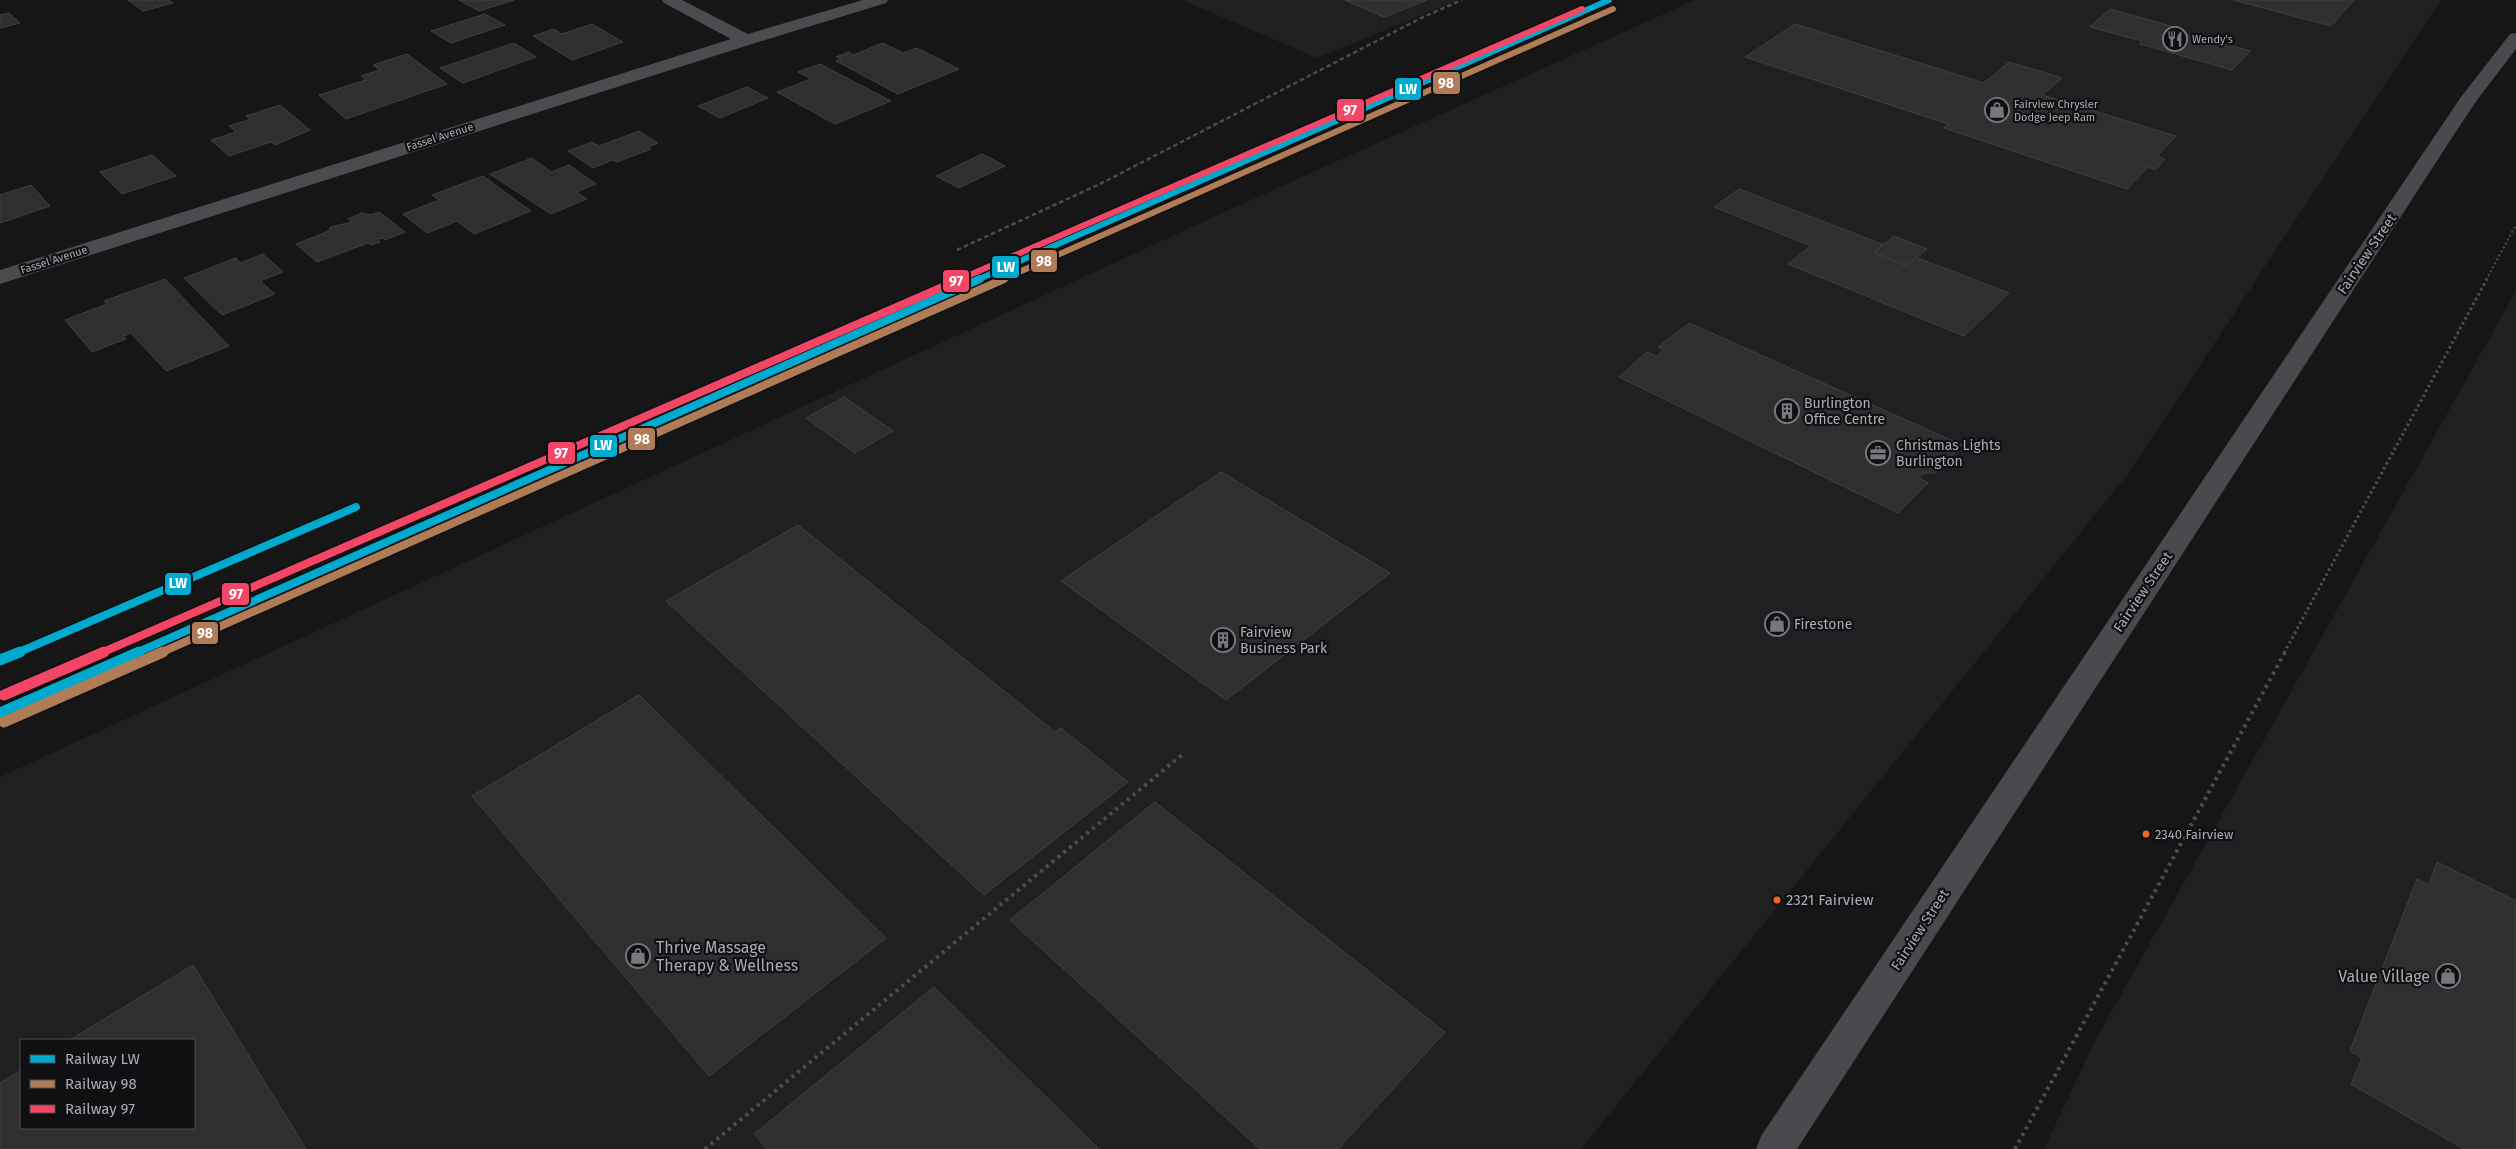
<svg xmlns="http://www.w3.org/2000/svg" width="2516" height="1149" viewBox="0 0 2516 1149" font-family="'Fira Sans',sans-serif">
<style>
.built{fill:#202022;fill-rule:evenodd}
.building{fill:#2f2f30;stroke:#3e4042}
.lines{fill:none;stroke-linecap:round;stroke-linejoin:round}
.path-far2{stroke:#4c4e50;stroke-width:2;stroke-dasharray:2 2.5;stroke-linecap:butt}
.path-far1{stroke:#4c4e50;stroke-width:3;stroke-dasharray:2.5 3;stroke-linecap:butt}
.path{stroke:#4c4e50;stroke-width:4;stroke-dasharray:3 4.5;stroke-linecap:butt}
.minor{fill:#4a4c4f;fill-rule:evenodd}
.secondary{fill:#494a4d;fill-rule:evenodd}
.rail{stroke:#4a4c4d;stroke-width:2.5;stroke-dasharray:4.5 3;stroke-linecap:butt}
.rail-1-far2-casing{stroke:#101012;stroke-width:9}
.rail-1-far1-casing{stroke:#101012;stroke-width:11}
.rail-1-casing{stroke:#101012;stroke-width:14}
.rail-2-far2-casing{stroke:#101012;stroke-width:9}
.rail-2-far1-casing{stroke:#101012;stroke-width:11}
.rail-2-casing{stroke:#101012;stroke-width:14}
.rail-3-far2-casing{stroke:#101012;stroke-width:9}
.rail-3-far1-casing{stroke:#101012;stroke-width:11}
.rail-3-casing{stroke:#101012;stroke-width:14}
.rail-1-far2{stroke:#00a9ce;stroke-width:6}
.rail-1-far1{stroke:#00a9ce;stroke-width:8}
.rail-1{stroke:#00a9ce;stroke-width:11}
.rail-2-far2{stroke:#b07c57;stroke-width:6}
.rail-2-far1{stroke:#b07c57;stroke-width:8}
.rail-2{stroke:#b07c57;stroke-width:11}
.rail-3-far2{stroke:#f34667;stroke-width:6}
.rail-3-far1{stroke:#f34667;stroke-width:8}
.rail-3{stroke:#f34667;stroke-width:11}
.bus-dot{fill:#f26522;stroke:#101012;stroke-width:2}
.labels{text-anchor:middle;dominant-baseline:central;stroke-width:4.5;stroke-linejoin:round;paint-order:stroke}
.far-poi-label{font-size:11px;fill:#a8adb6;stroke:#101012;text-anchor:start}
.far-street-label{font-size:11px;fill:#a8adb6;stroke:#101012}
.bus-label{font-size:13px;fill:#a8adb6;stroke:#101012;text-anchor:start}
.street-label{font-size:14px;fill:#a8adb6;stroke:#101012}
.poi-label{font-size:14px;fill:#a8adb6;stroke:#101012;text-anchor:start}
.near-bus-label{font-size:15px;fill:#a8adb6;stroke:#101012;text-anchor:start}
.near-poi-label{font-size:16px;fill:#a8adb6;stroke:#101012;text-anchor:start}
.line-badge{stroke:#101012;stroke-width:2}
.badge-label{font-size:14px;text-anchor:middle;font-weight:bold;fill:#fff}
</style>
<rect width="100%" height="100%" fill="#161616"/>
<g class="built">
<path d="M1182 0H1459L1317 58Z"/>
<path d="M1695 0H2441L2128 474 1581 1149H0V777L1233 208ZM21 1040H194V1128H21Z"/>
<path d="M2516 291V1149H2044L2095 1041Z"/>
</g>
<g class="building">
<path d="M128 0H169L173 3 143 11Z"/>
<path d="M459 0H514L479 11Z"/>
<path d="M1345 0H1427L1384 17Z"/>
<path d="M2233 0H2354L2331 26Z"/>
<path d="M2110 9 2181 29 2178 32 2193 36 2197 34 2227 42 2224 44 2250 51 2232 70 2140 44 2142 41 2090 27Z"/>
<path d="M9 13 20 23 0 28V15Z"/>
<path d="M485 14 505 25 451 43 431 31Z"/>
<path d="M592 24 623 42 572 60 533 36 554 29 562 34Z"/>
<path d="M1795 24 1984 83 2009 62 2062 78 2042 95 2176 136 2157 156 2165 159 2155 170 2148 167 2127 189 1944 128 1948 124 1745 57Z"/>
<path d="M514 43 536 57 463 83 440 68Z"/>
<path d="M883 43 903 53 917 48 959 69 898 94 836 61 841 59 836 57 849 52 853 55Z"/>
<path d="M407 54 447 84 346 119 319 95 366 80 361 76 380 70 373 65Z"/>
<path d="M820 64 891 101 835 124 777 92 811 79 798 72Z"/>
<path d="M747 87 768 98 720 118 698 106Z"/>
<path d="M280 105 310 130 275 145 271 142 229 156 211 140 236 132 229 126 251 119 246 116Z"/>
<path d="M639 131 658 143 648 147 651 149 617 162 613 160 593 168 568 151 592 142 599 146Z"/>
<path d="M982 154 1005 166 959 188 936 176Z"/>
<path d="M152 155 176 176 122 194 100 172Z"/>
<path d="M532 158 551 172 569 165 596 184 576 192 587 199 551 214 490 174Z"/>
<path d="M483 176 531 211 474 234 457 221 427 233 403 214 439 200 432 195Z"/>
<path d="M31 185 50 206 0 223V195Z"/>
<path d="M1739 189 2009 293 1964 336 1788 264 1811 246 1714 207Z"/>
<path d="M379 212 405 232 385 240 382 238 378 239 380 242 371 245 368 243 317 262 296 244 329 231 330 227 352 222 348 219 362 213 371 215Z"/>
<path d="M1894 236 1927 249 1906 266 1874 252Z"/>
<path d="M263 254 283 272 260 281 275 294 222 315 184 278 236 258 240 263Z"/>
<path d="M165 279 229 346 166 371 131 333 123 336 126 339 92 352 65 320 107 304 104 301Z"/>
<path d="M1689 323 1962 445 1935 473H1923L1919 478 1928 483 1898 513 1619 377 1647 352 1658 357 1663 349 1658 347Z"/>
<path d="M844 397 893 431 855 453 806 418Z"/>
<path d="M1221 472 1390 573 1226 700 1061 581Z"/>
<path d="M798 525 1055 732 1061 728 1128 782 984 895 666 601Z"/>
<path d="M639 695 886 938 709 1076 472 796Z"/>
<path d="M1155 802 1445 1032 1338 1149H1260L1010 920Z"/>
<path d="M2437 862 2516 901V1149H2464L2351 1084 2362 1058 2350 1051 2417 879 2429 885Z"/>
<path d="M193 965 306 1149H0V1083L21 1070V1128H194V1040H70Z"/>
<path d="M934 987 1099 1149H767L754 1134Z"/>
</g>
<g class="lines">
<path class="path-far2" d="M2486 280 2516 225"/>
<path class="path-far1" d="M2284 653 2487 279"/>
<g class="path">
<path d="M705 1149 1183 754"/>
<path d="M2015 1149 2285 652"/>
</g>
<path class="minor" d="M662 0H682L748 34 863 0H888L886 3 752 44 0 284V270L731 39 664 3Z"/>
<path class="secondary" d="M2516 33V49L2477 100 2455 133 1797 1149H1756L1761 1136 2461 97 2510 34Z"/>
<path class="rail" d="M957 250 1102 183 1421 18 1462 0"/>
<defs>
<path id="rail-1-far2" d="M977 280 1609 0"/>
<g id="rail-1-far1">
<path d="M17 653 356 507"/>
<path d="M136 653 980 279"/>
</g>
<g id="rail-1">
<path d="M0 660 20 652"/>
<path d="M0 713 139 652"/>
</g>
<path id="rail-2-far2" d="M1001 280 1613 9"/>
<path id="rail-2-far1" d="M160 653 1004 279"/>
<path id="rail-2" d="M4 722 163 652"/>
<path id="rail-3-far2" d="M958 280 1582 9"/>
<path id="rail-3-far1" d="M101 653 961 279"/>
<path id="rail-3" d="M4 695 104 652"/>
</defs>
<use href="#rail-1-far2" class="rail-1-far2-casing"/>
<use href="#rail-1-far1" class="rail-1-far1-casing"/>
<use href="#rail-1" class="rail-1-casing"/>
<use href="#rail-2-far2" class="rail-2-far2-casing"/>
<use href="#rail-2-far1" class="rail-2-far1-casing"/>
<use href="#rail-2" class="rail-2-casing"/>
<use href="#rail-3-far2" class="rail-3-far2-casing"/>
<use href="#rail-3-far1" class="rail-3-far1-casing"/>
<use href="#rail-3" class="rail-3-casing"/>
<use href="#rail-1-far2" class="rail-1-far2"/>
<use href="#rail-1-far1" class="rail-1-far1"/>
<use href="#rail-1" class="rail-1"/>
<use href="#rail-2-far2" class="rail-2-far2"/>
<use href="#rail-2-far1" class="rail-2-far1"/>
<use href="#rail-2" class="rail-2"/>
<use href="#rail-3-far2" class="rail-3-far2"/>
<use href="#rail-3-far1" class="rail-3-far1"/>
<use href="#rail-3" class="rail-3"/>
</g>
<defs>
<symbol id="restaurant-ring" viewBox="-11 -11 22 22"><circle r="9.5" fill="#101012" stroke="#75787e" stroke-width="1.5"/><path d="M-5-6h1v4h1v-4h1v4h1v-4h1v5L-1.5 .5V6h-2V.5L-5-1ZM5-6V6H3V1.5H1.5Q1.5-4 5-6Z" fill="#75787e"/></symbol>
<symbol id="shop-ring" viewBox="-11 -11 22 22"><circle r="9.5" fill="#101012" stroke="#75787e" stroke-width="1.5"/><path d="M-5-2.5h2.3a2.7 3.5 0 0 1 5.4 0H5L5.5 6h-11ZM-1.5-2.5h3a1.5 2.3 0 0 0-3 0Z" fill="#75787e"/></symbol>
<symbol id="building-ring" viewBox="-11 -11 22 22"><circle r="9.5" fill="#101012" stroke="#75787e" stroke-width="1.5"/><path d="M-4-6H4V6H1V3H-1V6H-4ZM-2.5-4.3h1.7v1.8h-1.7ZM.8-4.3h1.7v1.8H.8ZM-2.5-1h1.7V.8h-1.7ZM.8-1h1.7V.8H.8Z" fill="#75787e"/></symbol>
<symbol id="office-ring" viewBox="-11 -11 22 22"><circle r="9.5" fill="#101012" stroke="#75787e" stroke-width="1.5"/><path d="M-6-3h4V-5.5h4V-3h4V5H-6ZM-1-4.5V-3h2v-1.5ZM-6 0V1H6V0Z" fill="#75787e"/></symbol>
</defs>
<g fill-rule="evenodd">
<use href="#restaurant-ring" x="2161" y="25" width="28" height="28"/>
<use href="#shop-ring" x="1983" y="96" width="28" height="28"/>
<use href="#building-ring" x="1773" y="397" width="28" height="28"/>
<use href="#office-ring" x="1864" y="439" width="28" height="28"/>
<use href="#shop-ring" x="1763" y="610" width="28" height="28"/>
<use href="#building-ring" x="1209" y="626" width="28" height="28"/>
<use href="#shop-ring" x="624" y="942" width="28" height="28"/>
<use href="#shop-ring" x="2434" y="962" width="28" height="28"/>
</g>
<g class="bus-dot">
<circle cx="2146" cy="834" r="4.5"/>
<circle cx="1777" cy="900" r="4.5"/>
</g>
<g class="labels">
<g class="far-poi-label">
<text x="2192" y="39">Wendy's</text>
<text x="2014" y="104">Fairview Chrysler<tspan x="2014" dy="13">Dodge Jeep Ram</tspan></text>
</g>
<g class="far-street-label">
<text transform="translate(440 137) rotate(-18)">Fassel Avenue</text>
<text transform="translate(54 260) rotate(-18)">Fassel Avenue</text>
</g>
<g class="bus-label">
<text x="2155" y="834">2340 Fairview</text>
</g>
<g class="street-label">
<text transform="translate(2367 254) rotate(-56)">Fairview Street</text>
<text transform="translate(2143 592) rotate(-56)">Fairview Street</text>
<text transform="translate(1920 930) rotate(-57)">Fairview Street</text>
</g>
<g class="poi-label">
<text x="1804" y="403">Burlington<tspan x="1804" dy="16">Office Centre</tspan></text>
<text x="1896" y="445">Christmas Lights<tspan x="1896" dy="16">Burlington</tspan></text>
<text x="1794" y="624">Firestone</text>
<text x="1240" y="632">Fairview<tspan x="1240" dy="16">Business Park</tspan></text>
</g>
<g class="near-bus-label">
<text x="1786" y="900">2321 Fairview</text>
</g>
<g class="near-poi-label">
<text x="656" y="947">Thrive Massage<tspan x="656" dy="18">Therapy &amp; Wellness</tspan></text>
<text x="2430" y="976" text-anchor="end">Value Village</text>
</g>
</g>
<g class="line-badge">
<rect x="1432" y="71" width="29" height="24" rx="5" fill="#b07c57"/>
<rect x="1394" y="77" width="28" height="24" rx="5" fill="#00a9ce"/>
<rect x="1336" y="98" width="29" height="24" rx="5" fill="#f34667"/>
<rect x="1030" y="249" width="28" height="24" rx="5" fill="#b07c57"/>
<rect x="991" y="255" width="29" height="24" rx="5" fill="#00a9ce"/>
<rect x="942" y="269" width="28" height="24" rx="5" fill="#f34667"/>
<rect x="627" y="427" width="29" height="24" rx="5" fill="#b07c57"/>
<rect x="589" y="434" width="29" height="24" rx="5" fill="#00a9ce"/>
<rect x="547" y="441" width="29" height="24" rx="5" fill="#f34667"/>
<rect x="164" y="572" width="28" height="24" rx="5" fill="#00a9ce"/>
<rect x="221" y="582" width="29" height="24" rx="5" fill="#f34667"/>
<rect x="191" y="621" width="28" height="24" rx="5" fill="#b07c57"/>
</g>
<g class="badge-label">
<text x="1446" y="88">98</text>
<text x="1408" y="94">LW</text>
<text x="1350" y="115">97</text>
<text x="1044" y="266">98</text>
<text x="1006" y="272">LW</text>
<text x="956" y="286">97</text>
<text x="642" y="444">98</text>
<text x="603" y="450">LW</text>
<text x="561" y="458">97</text>
<text x="178" y="588">LW</text>
<text x="236" y="599">97</text>
<text x="205" y="638">98</text>
</g>
<rect x="20" y="1039" width="175" height="90" fill="#101012" stroke="#4d4f54"/>
<rect x="30" y="1055" width="25" height="8" fill="#00a9ce" stroke="#4d4f54"/>
<text x="65" y="1064" font-size="15" fill="#a8adb6">Railway LW</text>
<rect x="30" y="1080" width="25" height="8" fill="#b07c57" stroke="#4d4f54"/>
<text x="65" y="1089" font-size="15" fill="#a8adb6">Railway 98</text>
<rect x="30" y="1105" width="25" height="8" fill="#f34667" stroke="#4d4f54"/>
<text x="65" y="1114" font-size="15" fill="#a8adb6">Railway 97</text>
</svg>
